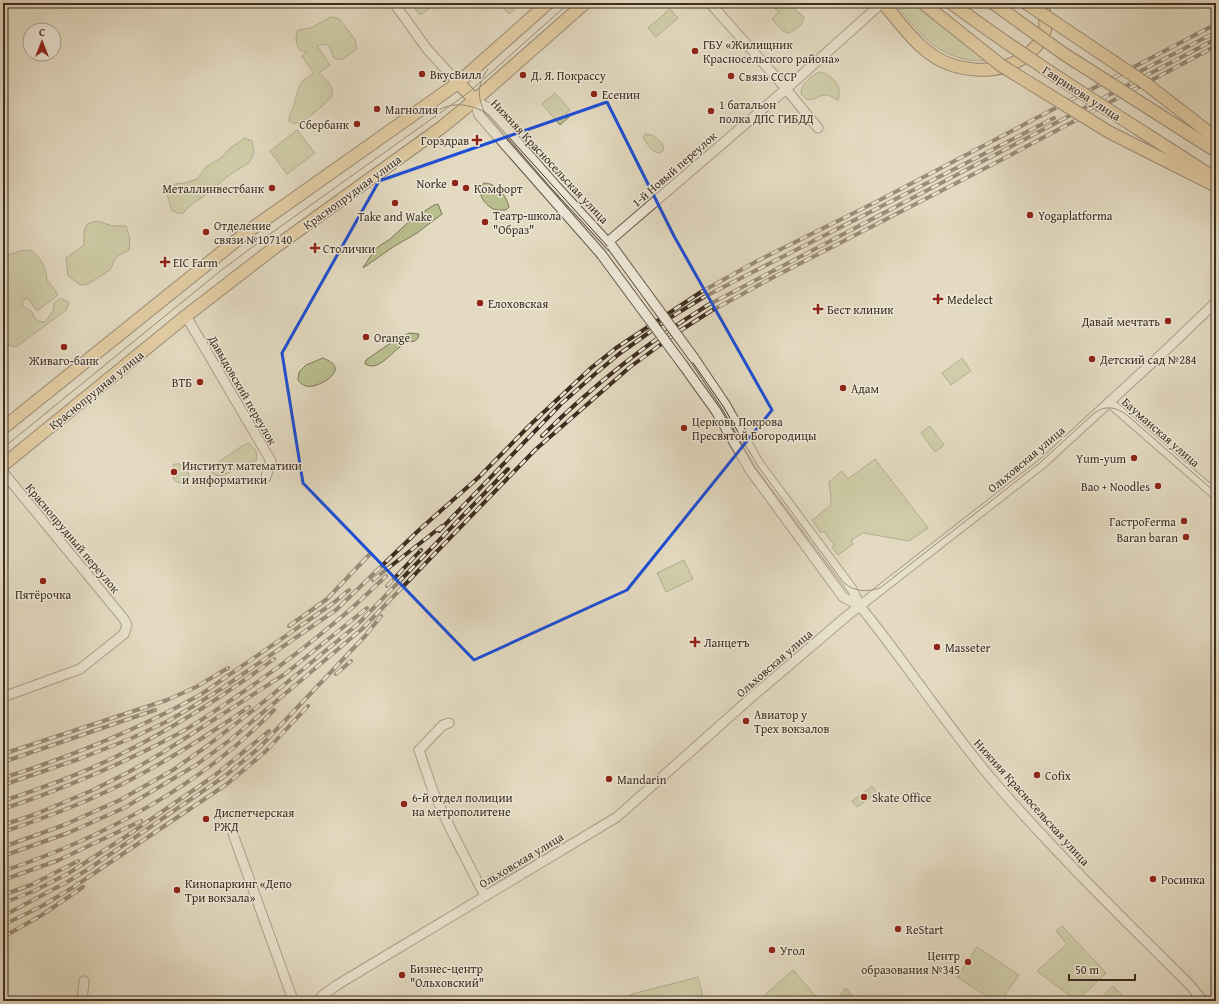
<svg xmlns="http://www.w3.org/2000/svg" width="1219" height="1004" viewBox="0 0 1219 1004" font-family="'Gentium Book Plus',serif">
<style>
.green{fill:#b9be8f;stroke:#7c7658}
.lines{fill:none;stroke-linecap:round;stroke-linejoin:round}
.minor-casing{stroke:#675949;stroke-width:11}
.major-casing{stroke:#3e2e21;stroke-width:14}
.minor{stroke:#ede7d7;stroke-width:9}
.major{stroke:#e2bd80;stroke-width:12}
.tram{stroke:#3e2e21;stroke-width:1}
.rail-casing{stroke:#3e2e21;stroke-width:4}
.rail{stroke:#ede7d7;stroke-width:2.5;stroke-dasharray:8;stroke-linecap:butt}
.minor-bridge-casing{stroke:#675949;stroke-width:11;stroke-linecap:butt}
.major-bridge-casing{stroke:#3e2e21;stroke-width:14;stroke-linecap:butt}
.minor-bridge{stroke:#ede7d7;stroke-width:9}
.major-bridge{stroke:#e2bd80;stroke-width:12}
.marked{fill:none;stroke:#1d4ed8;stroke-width:3;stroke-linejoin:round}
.poi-dot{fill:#8f2418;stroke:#ede7d7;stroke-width:1.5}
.labels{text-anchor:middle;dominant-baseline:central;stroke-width:3;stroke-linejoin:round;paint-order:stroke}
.poi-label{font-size:12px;fill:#3e2e21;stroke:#ede7d7;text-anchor:start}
.street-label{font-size:12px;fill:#3e2e21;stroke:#ede7d7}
</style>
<rect width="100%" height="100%" fill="#e3dac1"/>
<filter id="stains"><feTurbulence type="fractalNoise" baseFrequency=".005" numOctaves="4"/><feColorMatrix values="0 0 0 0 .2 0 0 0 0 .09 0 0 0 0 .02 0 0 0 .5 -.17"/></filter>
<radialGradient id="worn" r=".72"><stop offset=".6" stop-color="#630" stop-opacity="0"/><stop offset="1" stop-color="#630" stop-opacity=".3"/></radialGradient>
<g class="green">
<path d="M424 3H434L435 4 420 15 415 9Z"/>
<path d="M499 3H522L509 14Z"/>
<path d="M768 3H787L804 17 801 25 790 33H786L785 30 783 31 772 19 779 12Z"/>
<path d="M894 3H918L988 60C968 64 940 53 925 38 914 27 904 15 894 3Z"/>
<path d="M670 9 678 18 656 37 648 28Z"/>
<path d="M331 17 338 18 341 21 355 40 357 49 342 60 334 58 329 46 325 44 317 46 330 65 319 73C326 79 334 86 332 96 327 102 309 119 301 122 297 124 293 124 289 121 289 116 292 111 294 105 298 91 298 80 314 74L302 56 307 52C296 53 294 38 298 30L311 28Z"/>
<path d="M820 72C833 75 843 87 838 100 834 98 830 95 825 95 815 96 810 106 801 94 801 84 811 75 820 72Z"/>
<path d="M555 93 570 110 566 113 569 117 560 125 542 104Z"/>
<path d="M297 130 315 153 287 174 270 151Z"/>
<path d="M645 134C654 134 659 140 664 146L663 151 659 153C651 152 648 144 643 138Z"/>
<path d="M245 138 252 141 254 152 250 162 228 176 210 192 192 204 182 214 172 211 166 191 175 184 185 183 197 179 206 167 222 157 230 148Z"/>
<path d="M484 183C496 183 506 195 509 207L506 210C503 210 499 210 496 210 486 207 474 192 484 183Z"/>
<path d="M438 204 442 214 417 233 393 247 363 268 375 249 390 239 411 220 434 205Z"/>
<path d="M96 221 113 226H126L130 239 129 250 116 257 110 270 88 284 80 285 68 276 66 258 84 245V232L87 224Z"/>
<path d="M30 250C41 256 47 270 47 282H49L58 295 37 311 28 298 22 301C23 307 26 309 31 311L37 321 45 322 53 311 54 303 61 298 69 303 66 310 16 347 3 344V257L20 251Z"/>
<path d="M409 333 419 334 418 338 415 341C394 342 383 374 365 364L366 360 392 342Z"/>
<path d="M323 358C327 360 333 362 335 367 338 377 314 389 306 386 303 385 300 383 298 380L299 372 306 365Z"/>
<path d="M962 358 971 371 951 385 942 373Z"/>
<path d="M930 426 944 445 935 452 921 433Z"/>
<path d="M249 443 256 451 257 460C252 463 248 462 244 464 234 468 223 481 212 473 215 462 223 459 232 453 238 449 242 445 249 443Z"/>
<path d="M875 459 928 528 909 541 863 533 851 540 853 544 838 555 832 547 834 545 824 531 821 533 812 520 830 506 831 498 829 482 842 471 848 479Z"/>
<path d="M174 464H180L188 472 190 478 187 483H180L175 481 171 471Z"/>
<path d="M684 560 693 579 666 592 657 573Z"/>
<path d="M872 786 877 793 857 807 852 801Z"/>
<path d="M555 841 558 848 491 885 487 877Z"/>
<path d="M1062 926 1106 973 1077 1001 1037 971 1067 944 1056 931Z"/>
<path d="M977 947 1019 975 1001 1001H994L957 977Z"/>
<path d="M793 970 820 1001H758Z"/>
<path d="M698 977 704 1001H619L632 994Z"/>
<path d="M1113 986 1128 1001H1098Z"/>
<path d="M846 988 856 1001H836Z"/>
</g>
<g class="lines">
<defs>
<g id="minor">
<path d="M394 3 427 49 458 83"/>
<path d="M710 3 782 84 818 128"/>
<path d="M475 100 488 108 555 185 611 246"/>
<path d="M475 100 479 115 601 254"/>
<path d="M608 242 786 89 882 3"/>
<path d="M186 316 271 461 266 477"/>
<path d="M694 358 725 404 759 464 852 589 860 606C907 664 947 727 996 784 1057 854 1123 919 1189 984L1203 1001"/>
<path d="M683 365 716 411 750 470 843 597 860 606"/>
<path d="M1109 402 1216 495"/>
<path d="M3 472 124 619 127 625 124 634 80 669 3 697"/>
<path d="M449 723 443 725 419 750 433 791 451 830 485 896"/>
<path d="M233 834 293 1000 296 1001"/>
<path d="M82 1001 84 981"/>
<path d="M318 1001 322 996 337 985 617 817 753 696 848 615 1043 463 1166 350 1216 302"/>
</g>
<g id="major">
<path d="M883 3C902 25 921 54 949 64 966 70 987 72 1003 67 1020 63 1041 47 1045 30 1046 20 1045 12 1041 3"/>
<path d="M458 83 475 100"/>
<path d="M3 428 247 232 458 83 548 3"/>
<path d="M3 465 186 316 274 248 442 127 475 100 585 3"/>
</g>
</defs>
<use href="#minor" class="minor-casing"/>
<use href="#major" class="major-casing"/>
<use href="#minor" class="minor"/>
<use href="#major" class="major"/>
<g class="tram">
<path d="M433 113C451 101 470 103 488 114L609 248 691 360 723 406 757 465 843 582C854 592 867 592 880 588L1042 461 1092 415C1104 405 1114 406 1127 415L1216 493"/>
<path d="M485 113C477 98 477 83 488 69"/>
<path d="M3 448 219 272 270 234 468 93 569 3"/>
</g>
<defs>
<g id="rail">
<path d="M1133 75 1216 32"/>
<path d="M542 436C592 386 648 342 708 305L1216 39"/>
<path d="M439 531 561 404 595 374 619 354 668 319 704 297 1054 118"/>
<path d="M373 580 442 526"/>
<path d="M387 586 421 550"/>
<path d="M289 626 327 599 369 555"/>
<path d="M336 674 351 661"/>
<path d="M3 754 167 700 196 687 228 668"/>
<path d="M3 762 155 710"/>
<path d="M3 778C72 756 140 729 203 693L332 604 349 590"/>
<path d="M3 785 79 759 132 738 168 721 192 707 224 687 336 610 419 530 479 477 530 425 591 368 616 348 701 292 759 260 876 202 1216 24"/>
<path d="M3 801C42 788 82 774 119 755 174 728 225 695 274 659"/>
<path d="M3 809C63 789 120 765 176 735 198 723 219 708 240 694 274 671 307 646 339 619 355 606 370 591 386 576"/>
<path d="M3 825 36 814 93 790 127 773 162 753 285 674 367 608"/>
<path d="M3 832C35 821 67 810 97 796 151 772 201 740 249 707"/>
<path d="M3 847 64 825 120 800 173 770 207 746 256 708 358 624 508 469"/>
<path d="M3 856 68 833 124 808 196 765 230 740 362 629 535 450 630 367 678 332 711 311 768 280 1001 160 1216 46"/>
<path d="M3 871C101 839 202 785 274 710"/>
<path d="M3 880 59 860 141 821"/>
<path d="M3 895 31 885 78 861"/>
<path d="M3 903 34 891 69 873 128 835 214 776 269 731"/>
<path d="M3 916 67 882 87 870 225 776 258 749 366 635 381 616"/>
<path d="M3 925 42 906 72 888 227 784 265 752 308 706"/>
<path d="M3 937 42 915 83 887"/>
</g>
</defs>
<use href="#rail" class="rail-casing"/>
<use href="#rail" class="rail"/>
<defs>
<g id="minor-bridge">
<path d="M612 246 694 358"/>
<path d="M601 254 683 365"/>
</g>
<g id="major-bridge">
<path d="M923 3 1002 66 1109 132 1216 186"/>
<path d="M951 3C1036 66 1127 121 1216 179"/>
<path d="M993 3 1064 54 1216 151"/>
<path d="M1026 3 1145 83 1216 138"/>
</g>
</defs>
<use href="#minor-bridge" class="minor-bridge-casing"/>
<use href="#major-bridge" class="major-bridge-casing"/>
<use href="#minor-bridge" class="minor-bridge"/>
<use href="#major-bridge" class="major-bridge"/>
</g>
<path d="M0 0H1219V1004H0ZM607 102 674 236 772 410 627 590 474 660 303 483 282 353 379 181Z" fill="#e3dac1" fill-opacity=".55" fill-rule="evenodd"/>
<path class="marked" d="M607 102 674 236 772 410 627 590 474 660 303 483 282 353 379 181Z"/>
<g class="poi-dot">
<circle cx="695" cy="51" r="4"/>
<circle cx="422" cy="74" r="4"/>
<circle cx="523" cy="75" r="4"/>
<circle cx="731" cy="76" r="4"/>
<circle cx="594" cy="94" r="4"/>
<circle cx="377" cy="109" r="4"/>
<circle cx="711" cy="111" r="4"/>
<circle cx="357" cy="124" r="4"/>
<path d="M475 134h4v4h4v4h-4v4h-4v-4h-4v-4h4z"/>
<circle cx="455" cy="183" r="4"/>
<circle cx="272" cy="188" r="4"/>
<circle cx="466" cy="188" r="4"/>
<circle cx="395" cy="203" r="4"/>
<circle cx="1030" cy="215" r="4"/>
<circle cx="485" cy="222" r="4"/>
<circle cx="206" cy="232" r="4"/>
<path d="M313 242h4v4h4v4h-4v4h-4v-4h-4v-4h4z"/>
<path d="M163 256h4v4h4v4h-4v4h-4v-4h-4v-4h4z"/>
<path d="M936 293h4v4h4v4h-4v4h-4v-4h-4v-4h4z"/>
<circle cx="480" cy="303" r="4"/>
<path d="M816 303h4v4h4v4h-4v4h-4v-4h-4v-4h4z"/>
<circle cx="1168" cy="321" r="4"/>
<circle cx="366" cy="337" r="4"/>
<circle cx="64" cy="347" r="4"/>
<circle cx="1092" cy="359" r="4"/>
<circle cx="200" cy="382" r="4"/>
<circle cx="843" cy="388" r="4"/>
<circle cx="684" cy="428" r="4"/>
<circle cx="1134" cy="458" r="4"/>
<circle cx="174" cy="472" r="4"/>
<circle cx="1158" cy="486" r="4"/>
<circle cx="1184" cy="521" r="4"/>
<circle cx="1186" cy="537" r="4"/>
<circle cx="43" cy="581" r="4"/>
<path d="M693 636h4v4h4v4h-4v4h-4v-4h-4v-4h4z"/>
<circle cx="937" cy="647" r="4"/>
<circle cx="746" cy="721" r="4"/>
<circle cx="1037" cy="775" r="4"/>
<circle cx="609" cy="779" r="4"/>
<circle cx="864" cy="797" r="4"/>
<circle cx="404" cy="804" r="4"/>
<circle cx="206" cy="819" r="4"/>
<circle cx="1153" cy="879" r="4"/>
<circle cx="177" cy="890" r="4"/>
<circle cx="898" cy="929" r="4"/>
<circle cx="772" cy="950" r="4"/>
<circle cx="968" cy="962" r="4"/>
<circle cx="402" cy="975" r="4"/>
</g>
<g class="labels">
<g class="poi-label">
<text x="703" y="44">ГБУ «Жилищник<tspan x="703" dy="14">Красносельского района»</tspan></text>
<text x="430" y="74">ВкусВилл</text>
<text x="531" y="75">Д. Я. Покрассу</text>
<text x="739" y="76">Связь СССР</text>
<text x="602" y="94">Есенин</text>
<text x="719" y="104">1 батальон<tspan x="719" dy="14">полка ДПС ГИБДД</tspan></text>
<text x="385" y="109">Магнолия</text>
<text x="349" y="124" text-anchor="end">Сбербанк</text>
<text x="469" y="140" text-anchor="end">Горздрав</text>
<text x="447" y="183" text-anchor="end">Norke</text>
<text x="264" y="188" text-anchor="end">Металлинвестбанк</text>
<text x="474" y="188">Комфорт</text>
<text x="493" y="215">Театр-школа<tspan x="493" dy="14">"Образ"</tspan></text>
<text x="1038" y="215">Yogaplatforma</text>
<text x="395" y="216" text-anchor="middle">Take and Wake</text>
<text x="214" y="225">Отделение<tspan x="214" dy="14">связи №107140</tspan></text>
<text x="323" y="248">Столички</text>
<text x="173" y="262">EIC Farm</text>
<text x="947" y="299">Medelect</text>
<text x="488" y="303">Елоховская</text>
<text x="827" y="309">Бест клиник</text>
<text x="1160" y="321" text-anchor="end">Давай мечтать</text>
<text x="374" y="337">Orange</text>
<text x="1100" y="359">Детский сад №284</text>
<text x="64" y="360" text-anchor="middle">Живаго-банк</text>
<text x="192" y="382" text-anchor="end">ВТБ</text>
<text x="851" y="388">Адам</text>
<text x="692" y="421">Церковь Покрова<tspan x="692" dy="14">Пресвятой Богородицы</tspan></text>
<text x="1126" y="458" text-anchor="end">Yum-yum</text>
<text x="182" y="465">Институт математики<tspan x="182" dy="14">и информатики</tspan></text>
<text x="1150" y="486" text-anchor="end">Bao + Noodles</text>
<text x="1176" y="521" text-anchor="end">ГастроFerma</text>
<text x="1178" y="537" text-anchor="end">Baran baran</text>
<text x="43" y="594" text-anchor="middle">Пятёрочка</text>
<text x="704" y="642">Ланцетъ</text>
<text x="945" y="647">Masseter</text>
<text x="754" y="714">Авиатор у<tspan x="754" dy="14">Трех вокзалов</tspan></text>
<text x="1045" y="775">Cofix</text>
<text x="617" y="779">Mandarin</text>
<text x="412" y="797">6-й отдел полиции<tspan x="412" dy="14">на метрополитене</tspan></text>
<text x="872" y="797">Skate Office</text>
<text x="214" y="812">Диспетчерская<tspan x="214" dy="14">РЖД</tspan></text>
<text x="1161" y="879">Росинка</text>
<text x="185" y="883">Кинопаркинг «Депо<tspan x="185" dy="14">Три вокзала»</tspan></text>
<text x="906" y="929">ReStart</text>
<text x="780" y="950">Угол</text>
<text x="960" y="955" text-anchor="end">Центр<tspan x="960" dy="14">образования №345</tspan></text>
<text x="410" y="968">Бизнес-центр<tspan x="410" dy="14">"Ольховский"</tspan></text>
</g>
<g class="street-label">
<text transform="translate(1082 93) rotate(33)">Гаврикова улица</text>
<text transform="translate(550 161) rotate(47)">Нижняя Красносельская улица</text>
<text transform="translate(674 169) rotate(-41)">1-й Новый переулок</text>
<text transform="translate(352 192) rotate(-36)">Краснопрудная улица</text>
<text transform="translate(96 390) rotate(-39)">Краснопрудная улица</text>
<text transform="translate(243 390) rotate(60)">Давыдовский переулок</text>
<text transform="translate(1161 432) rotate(41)">Бауманская улица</text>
<text transform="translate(1026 459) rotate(-40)">Ольховская улица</text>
<text transform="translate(73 538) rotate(50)">Краснопрудный переулок</text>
<text transform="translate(774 663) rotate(-41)">Ольховская улица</text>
<text transform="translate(1032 802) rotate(48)">Нижняя Красносельская улица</text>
<text transform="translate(521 860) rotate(-31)">Ольховская улица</text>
</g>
</g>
<rect width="1219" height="1004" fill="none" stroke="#e3dac1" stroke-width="16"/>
<rect x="4" y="4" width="1211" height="996" fill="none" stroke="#3e2e21" stroke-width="2"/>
<rect x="8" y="8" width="1203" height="988" fill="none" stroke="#3e2e21"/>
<g transform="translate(42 42)"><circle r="19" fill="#ede7d7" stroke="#a79d8e"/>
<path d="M0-3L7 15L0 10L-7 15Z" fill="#8f2418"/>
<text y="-6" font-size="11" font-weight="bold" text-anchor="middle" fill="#3e2e21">С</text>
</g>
<path d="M1069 974v6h66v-6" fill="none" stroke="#3e2e21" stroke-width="2"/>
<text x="1075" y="974" font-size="12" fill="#3e2e21" stroke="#ede7d7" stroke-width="3" paint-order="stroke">50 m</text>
<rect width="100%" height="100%" filter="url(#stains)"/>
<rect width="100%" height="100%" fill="url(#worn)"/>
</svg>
